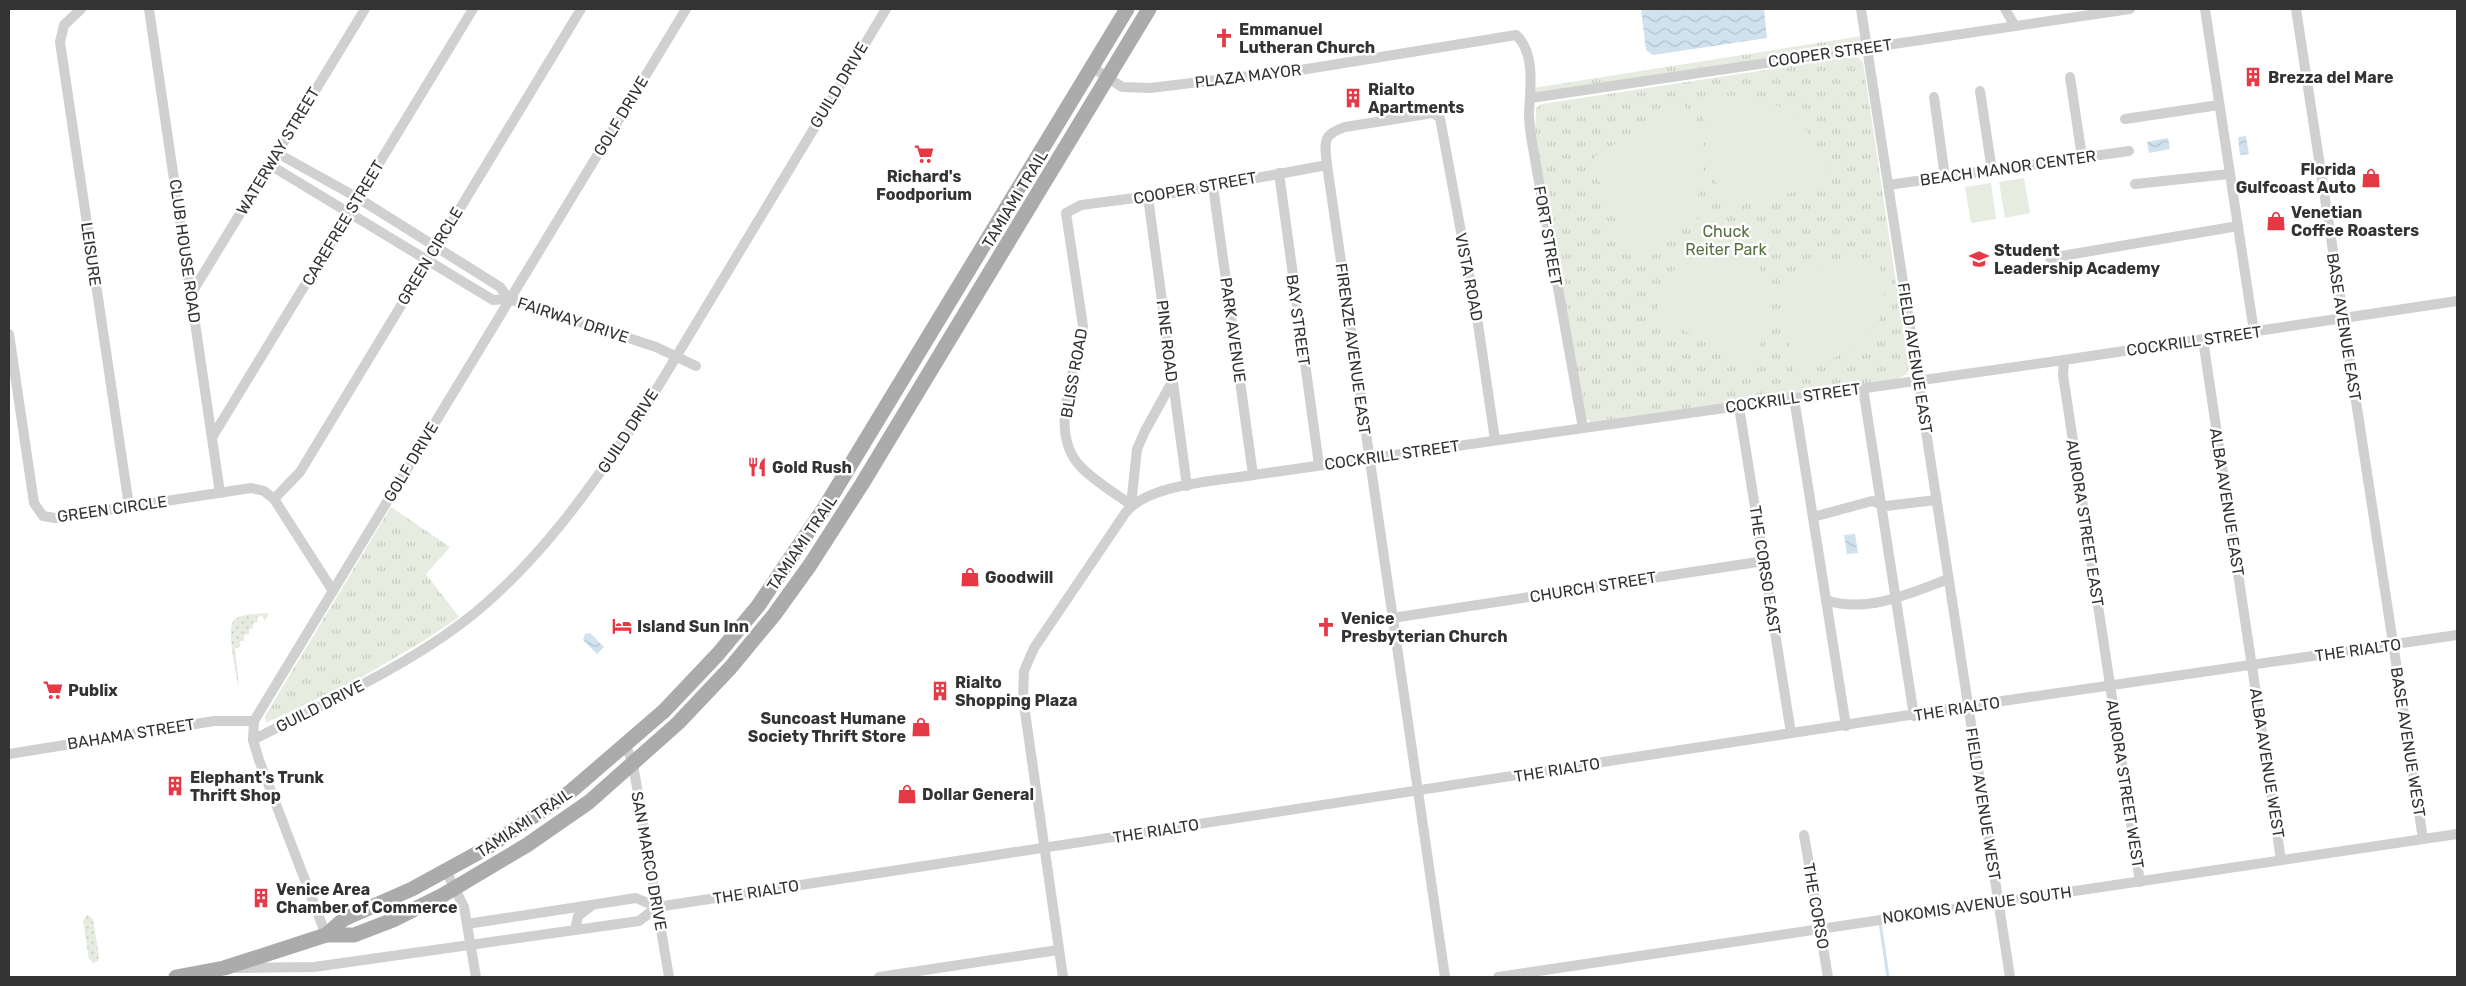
<svg xmlns="http://www.w3.org/2000/svg" width="2466" height="986" viewBox="0 0 2466 986" font-family="Rubik,sans-serif">
<style>
.grass{fill:url(#grass-dots)}
.park{fill:url(#park-tufts)}
.pitch{fill:#e6ecdf}
.water{fill:url(#water-waves)}
.lines{fill:none;stroke-linecap:round;stroke-linejoin:round}
.stream{stroke:#cfe2ee;stroke-width:3}
.minor{stroke:#d0d0d0;stroke-width:10}
.primary{stroke:#ababab;stroke-width:15}
.labels{text-anchor:middle;dominant-baseline:central;stroke-width:5;stroke-linejoin:round;paint-order:stroke}
.poi-label{font-size:16px;font-weight:bold;fill:#333;stroke:#fff;text-anchor:start}
.street-label{font-size:16px;fill:#333;stroke:#fff}
.park-label{font-size:16px;fill:#56703f;stroke:#fff}
</style>
<defs>
<pattern id="grass-dots" width="8" height="8" patternUnits="userSpaceOnUse" patternTransform="scale(1.25)"><rect width="8" height="8" fill="#e6ecdf"/><path d="M2 2h.1M6 6h.1" fill="none" stroke="#c6cbc0" stroke-width="1.8" stroke-linecap="round"/></pattern>
<pattern id="park-tufts" width="24" height="20" patternUnits="userSpaceOnUse" patternTransform="scale(1.25)"><rect width="24" height="20" fill="#e6ecdf"/><path d="M3 7l-1-3M5 7V3M7 7l1-3M15 17l-1-3M17 17v-4M19 17l1-3" fill="none" stroke="#c6cbc0"/></pattern>
<pattern id="water-waves" width="16" height="10" patternUnits="userSpaceOnUse" patternTransform="scale(1.25)"><rect width="16" height="10" fill="#cfe2ee"/><path d="M0 5q4-4 8 0t8 0" fill="none" stroke="#b2c2cd"/></pattern>
</defs>
<rect width="100%" height="100%" fill="#fff"/>
<g class="grass">
<path d="M269 613 265 621 262 616 257 617 258 622 253 623V628L249 629V634L244 635V641H240V647L235 648 239 687C236 676 226 628 234 620 241 613 260 614 269 613Z"/>
<path d="M87 915 93 919 99 956 98 961 94 963 89 959 83 921Z"/>
</g>
<g class="park">
<path d="M1868 35 1867 59 1860 52 1535 102 1533 88Z"/>
<path d="M1857 56 1863 62 1909 368 1907 374 1896 380 1591 422 1583 416 1535 132 1536 108 1542 104Z"/>
<path d="M391 507 450 547 426 574 459 617 425 640 357 680 266 723 265 716Z"/>
</g>
<g class="pitch">
<path d="M1747 95C1758 99 1770 102 1780 107 1808 121 1822 156 1830 184L1734 205 1719 197 1700 97Z"/>
<path d="M1683 103C1688 111 1697 120 1700 129 1713 171 1696 220 1662 247 1654 254 1644 258 1635 263L1593 167 1595 156Z"/>
<path d="M2024 178 2030 213 2005 218 1999 182Z"/>
<path d="M1991 183 1996 219 1971 223 1965 187Z"/>
<path d="M1702 210C1715 218 1733 226 1743 239 1754 253 1769 289 1770 307 1770 327 1759 348 1750 365L1662 319 1657 307Z"/>
<path d="M1876 256C1881 271 1887 288 1884 305 1878 344 1826 363 1793 371L1779 275Z"/>
</g>
<g class="water">
<path d="M1641 9H1764L1767 38 1653 55 1646 50Z"/>
<path d="M2246 136 2249 154 2240 155 2238 137Z"/>
<path d="M2168 138 2170 149 2149 153 2147 142Z"/>
<path d="M1855 534 1858 553 1847 554 1844 535Z"/>
<path d="M590 633 604 647 597 654 583 640 585 634Z"/>
</g>
<g class="lines">
<path class="stream" d="M1880 922 1888 977"/>
<g class="minor">
<path d="M81 9 64 25 60 42 129 506"/>
<path d="M149 9 220 493"/>
<path d="M1861 9 2010 977"/>
<path d="M2005 9 2015 26"/>
<path d="M2205 9 2254 332"/>
<path d="M2296 9 2423 839"/>
<path d="M1092 67 1122 87 1150 88 1307 69 1516 35C1536 53 1530 89 1529 113 1529 125 1531 137 1533 148L1583 428"/>
<path d="M2070 77 2082 157"/>
<path d="M1980 91 1992 171"/>
<path d="M1934 97 1945 177"/>
<path d="M1531 98 2130 9"/>
<path d="M2125 119 2219 105"/>
<path d="M277 153 358 198 500 287 509 299 656 347 696 366"/>
<path d="M270 165 493 300 509 299"/>
<path d="M1279 173 1319 465"/>
<path d="M2135 184 2229 174"/>
<path d="M1888 185 2129 151"/>
<path d="M1213 186 1253 475"/>
<path d="M1148 197 1187 486"/>
<path d="M2050 258 2238 226"/>
<path d="M191 294 365 9"/>
<path d="M9 334 34 503 43 516 55 518 251 488 264 491 274 499 333 591"/>
<path d="M2203 340 2281 860"/>
<path d="M2064 360 2063 375 2140 882"/>
<path d="M1863 388 1914 716"/>
<path d="M1794 398 1846 726"/>
<path d="M1739 407 1791 733"/>
<path d="M213 436 473 9"/>
<path d="M274 499 300 472 581 9"/>
<path d="M1131 505C1115 493 1094 481 1080 466 1046 429 1078 368 1083 326L1066 213 1081 205 1181 192 1327 165"/>
<path d="M1131 505 1137 449 1145 431 1172 382"/>
<path d="M1813 517 1872 501 1886 506 1936 500"/>
<path d="M1826 600C1866 614 1911 593 1948 579"/>
<path d="M1392 618 1764 561"/>
<path d="M253 740C324 703 398 671 462 623 537 566 591 487 644 410L886 9"/>
<path d="M626 746 633 764 669 977"/>
<path d="M9 754 214 721H254"/>
<path d="M1804 835 1828 977"/>
<path d="M446 871 464 907 476 977"/>
<path d="M467 924 636 898 657 907"/>
<path d="M575 930 578 916 591 906"/>
<path d="M326 935 259 760 253 740 254 721 686 9"/>
<path d="M237 968 314 967 639 921 657 907 1968 706 2457 635"/>
<path d="M879 977 1058 950"/>
<path d="M1063 977 1023 698 1024 671 1034 648 1126 512C1149 484 1217 481 1253 475L2064 360 2457 301"/>
<path d="M1445 977 1327 165C1325 143 1321 135 1345 127L1433 113 1440 118 1478 324 1495 440"/>
<path d="M1498 977 2457 834"/>
</g>
<g class="primary">
<path d="M326 935 344 919 412 889 485 849 570 792 664 711 718 654 758 606 825 507 1127 9"/>
<path d="M176 977 224 968 326 935H354L393 920 443 895 527 845 589 802 678 723 731 667 774 615 810 565 862 484 1149 9"/>
</g>
</g>
<defs>
<symbol id="church-bare" viewBox="-9 -9 18 18"><path d="M-1.2-6h2.4v3.5h3.3v2.4h-3.3V6h-2.4V-.1h-3.3v-2.4h3.3Z" fill="#e63946" stroke="#fff" stroke-width="2.5" paint-order="stroke"/></symbol>
<symbol id="building-bare" viewBox="-9 -9 18 18"><path d="M-4-6H4V6H1V3H-1V6H-4ZM-2.5-4.3h1.7v1.8h-1.7ZM.8-4.3h1.7v1.8H.8ZM-2.5-1h1.7V.8h-1.7ZM.8-1h1.7V.8H.8Z" fill="#e63946" stroke="#fff" stroke-width="2.5" paint-order="stroke"/></symbol>
<symbol id="supermarket-bare" viewBox="-9 -9 18 18"><path d="M-6-5.5h2.5l.6 2H6L4.5 2H-2.5L-4.4-4H-6ZM-1.5 3.2a1.3 1.3 0 1 0 .1 0ZM3 3.2a1.3 1.3 0 1 0 .1 0Z" fill="#e63946" stroke="#fff" stroke-width="2.5" paint-order="stroke"/></symbol>
<symbol id="shop-bare" viewBox="-9 -9 18 18"><path d="M-5-2.5h2.3a2.7 3.5 0 0 1 5.4 0H5L5.5 6h-11ZM-1.5-2.5h3a1.5 2.3 0 0 0-3 0Z" fill="#e63946" stroke="#fff" stroke-width="2.5" paint-order="stroke"/></symbol>
<symbol id="school-bare" viewBox="-9 -9 18 18"><path d="M0-5L7-2L0 1L-7-2ZM-4 1L0 2.5L4 1V4Q0 6-4 4Z" fill="#e63946" stroke="#fff" stroke-width="2.5" paint-order="stroke"/></symbol>
<symbol id="restaurant-bare" viewBox="-9 -9 18 18"><path d="M-5-6h1v4h1v-4h1v4h1v-4h1v5L-1.5 .5V6h-2V.5L-5-1ZM5-6V6H3V1.5H1.5Q1.5-4 5-6Z" fill="#e63946" stroke="#fff" stroke-width="2.5" paint-order="stroke"/></symbol>
<symbol id="hotel-bare" viewBox="-9 -9 18 18"><path d="M-6-4.5h1.5V1H6V5H4.5V3h-9V5H-6ZM-4 0a1.8 1.8 0 1 1 3.6 0ZM.5 0V-2.5h3Q6-2.5 6 0Z" fill="#e63946" stroke="#fff" stroke-width="2.5" paint-order="stroke"/></symbol>
</defs>
<g fill-rule="evenodd">
<use href="#church-bare" x="1210" y="24" width="28" height="28"/>
<use href="#building-bare" x="2239" y="63" width="28" height="28"/>
<use href="#building-bare" x="1339" y="84" width="28" height="28"/>
<use href="#supermarket-bare" x="910" y="140" width="28" height="28"/>
<use href="#shop-bare" x="2357" y="164" width="28" height="28"/>
<use href="#shop-bare" x="2262" y="207" width="28" height="28"/>
<use href="#school-bare" x="1965" y="245" width="28" height="28"/>
<use href="#restaurant-bare" x="743" y="453" width="28" height="28"/>
<use href="#shop-bare" x="956" y="563" width="28" height="28"/>
<use href="#hotel-bare" x="608" y="612" width="28" height="28"/>
<use href="#church-bare" x="1312" y="613" width="28" height="28"/>
<use href="#supermarket-bare" x="39" y="676" width="28" height="28"/>
<use href="#building-bare" x="926" y="677" width="28" height="28"/>
<use href="#shop-bare" x="907" y="713" width="28" height="28"/>
<use href="#building-bare" x="161" y="772" width="28" height="28"/>
<use href="#shop-bare" x="893" y="780" width="28" height="28"/>
<use href="#building-bare" x="247" y="884" width="28" height="28"/>
</g>
<g class="labels">
<g class="poi-label">
<text x="1239" y="29">Emmanuel<tspan x="1239" dy="18">Lutheran Church</tspan></text>
<text x="2268" y="77">Brezza del Mare</text>
<text x="1368" y="89">Rialto<tspan x="1368" dy="18">Apartments</tspan></text>
<text x="2356" y="169" text-anchor="end">Florida<tspan x="2356" dy="18">Gulfcoast Auto</tspan></text>
<text x="924" y="176" text-anchor="middle">Richard's<tspan x="924" dy="18">Foodporium</tspan></text>
<text x="2291" y="212">Venetian<tspan x="2291" dy="18">Coffee Roasters</tspan></text>
<text x="1994" y="250">Student<tspan x="1994" dy="18">Leadership Academy</tspan></text>
<text x="772" y="467">Gold Rush</text>
<text x="985" y="577">Goodwill</text>
<text x="1341" y="618">Venice<tspan x="1341" dy="18">Presbyterian Church</tspan></text>
<text x="637" y="626">Island Sun Inn</text>
<text x="955" y="682">Rialto<tspan x="955" dy="18">Shopping Plaza</tspan></text>
<text x="68" y="690">Publix</text>
<text x="906" y="718" text-anchor="end">Suncoast Humane<tspan x="906" dy="18">Society Thrift Store</tspan></text>
<text x="190" y="777">Elephant's Trunk<tspan x="190" dy="18">Thrift Shop</tspan></text>
<text x="922" y="794">Dollar General</text>
<text x="276" y="889">Venice Area<tspan x="276" dy="18">Chamber of Commerce</tspan></text>
</g>
<g class="street-label">
<text transform="translate(1830 53) rotate(-8)">COOPER STREET</text>
<text transform="translate(1248 76) rotate(-7)">PLAZA MAYOR</text>
<text transform="translate(839 85) rotate(-59)">GUILD DRIVE</text>
<text transform="translate(621 116) rotate(-59)">GOLF DRIVE</text>
<text transform="translate(278 151) rotate(-59)">WATERWAY STREET</text>
<text transform="translate(2008 168) rotate(-8)">BEACH MANOR CENTER</text>
<text transform="translate(1195 188) rotate(-10)">COOPER STREET</text>
<text transform="translate(1015 199) rotate(-59)">TAMIAMI TRAIL</text>
<text transform="translate(343 223) rotate(-59)">CAREFREE STREET</text>
<text transform="translate(1548 236) rotate(80)">FORT STREET</text>
<text transform="translate(185 251) rotate(82)">CLUB HOUSE ROAD</text>
<text transform="translate(91 254) rotate(82)">LEISURE</text>
<text transform="translate(430 256) rotate(-59)">GREEN CIRCLE</text>
<text transform="translate(1469 277) rotate(79)">VISTA ROAD</text>
<text transform="translate(573 320) rotate(18)">FAIRWAY DRIVE</text>
<text transform="translate(1298 320) rotate(82)">BAY STREET</text>
<text transform="translate(2344 327) rotate(81)">BASE AVENUE EAST</text>
<text transform="translate(1233 330) rotate(82)">PARK AVENUE</text>
<text transform="translate(1167 341) rotate(83)">PINE ROAD</text>
<text transform="translate(2194 341) rotate(-8)">COCKRILL STREET</text>
<text transform="translate(1353 349) rotate(82)">FIRENZE AVENUE EAST</text>
<text transform="translate(1915 358) rotate(81)">FIELD AVENUE EAST</text>
<text transform="translate(1074 373) rotate(-80)">BLISS ROAD</text>
<text transform="translate(1793 398) rotate(-8)">COCKRILL STREET</text>
<text transform="translate(628 431) rotate(-57)">GUILD DRIVE</text>
<text transform="translate(1392 455) rotate(-8)">COCKRILL STREET</text>
<text transform="translate(411 462) rotate(-59)">GOLF DRIVE</text>
<text transform="translate(2227 502) rotate(81)">ALBA AVENUE EAST</text>
<text transform="translate(112 509) rotate(-8)">GREEN CIRCLE</text>
<text transform="translate(2085 523) rotate(81)">AURORA STREET EAST</text>
<text transform="translate(802 543) rotate(-56)">TAMIAMI TRAIL</text>
<text transform="translate(1765 570) rotate(81)">THE CORSO EAST</text>
<text transform="translate(1593 587) rotate(-9)">CHURCH STREET</text>
<text transform="translate(2358 650) rotate(-8)">THE RIALTO</text>
<text transform="translate(320 706) rotate(-27)">GUILD DRIVE</text>
<text transform="translate(1957 709) rotate(-9)">THE RIALTO</text>
<text transform="translate(131 734) rotate(-9)">BAHAMA STREET</text>
<text transform="translate(2408 742) rotate(81)">BASE AVENUE WEST</text>
<text transform="translate(2267 763) rotate(81)">ALBA AVENUE WEST</text>
<text transform="translate(1557 770) rotate(-9)">THE RIALTO</text>
<text transform="translate(2125 784) rotate(81)">AURORA STREET WEST</text>
<text transform="translate(1983 804) rotate(81)">FIELD AVENUE WEST</text>
<text transform="translate(524 823) rotate(-34)">TAMIAMI TRAIL</text>
<text transform="translate(1156 831) rotate(-9)">THE RIALTO</text>
<text transform="translate(649 861) rotate(80)">SAN MARCO DRIVE</text>
<text transform="translate(756 892) rotate(-9)">THE RIALTO</text>
<text transform="translate(1977 905) rotate(-8)">NOKOMIS AVENUE SOUTH</text>
<text transform="translate(1816 906) rotate(80)">THE CORSO</text>
</g>
<g class="park-label">
<text x="1726" y="231">Chuck<tspan x="1726" dy="18">Reiter Park</tspan></text>
</g>
</g>
<rect width="2466" height="986" fill="none" stroke="#333333" stroke-width="20"/>
</svg>
